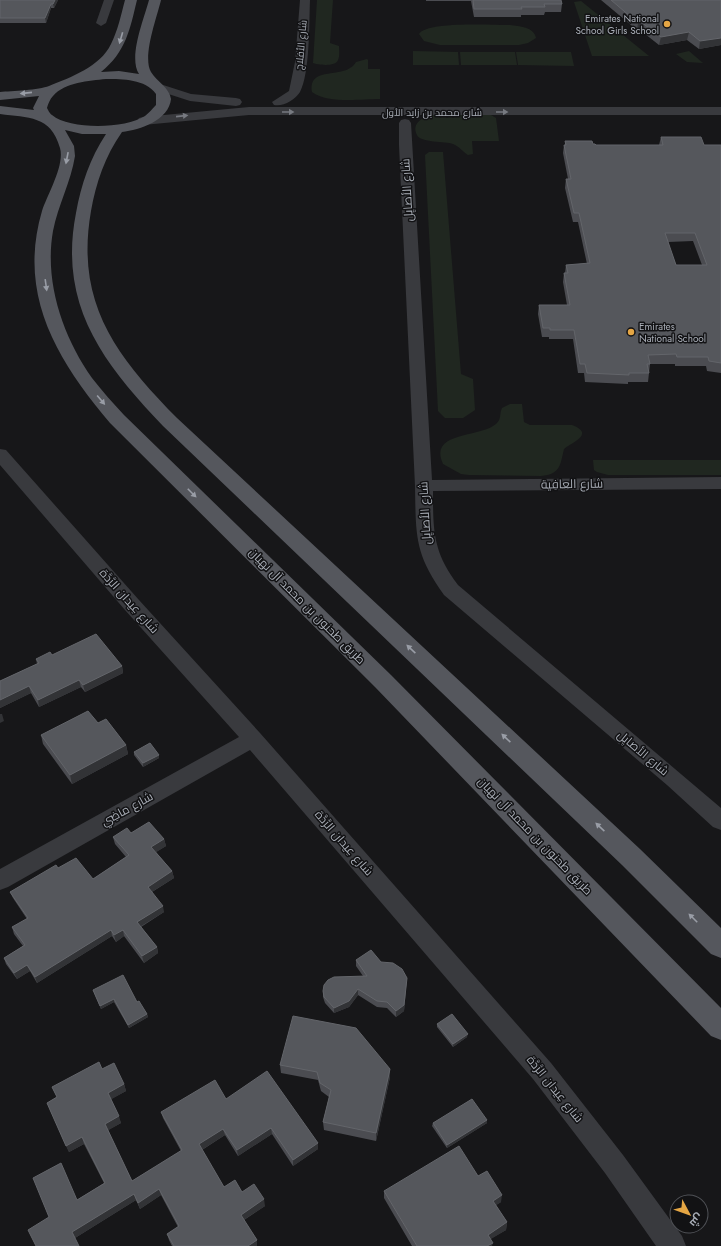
<svg xmlns="http://www.w3.org/2000/svg" width="721" height="1246" viewBox="0 0 721 1246" font-family="Jost,Cairo,sans-serif">
<style>
.green{fill:#202720}
.lines{fill:none;stroke-linecap:round;stroke-linejoin:round}
.street{fill:#393a3e;fill-rule:evenodd}
.primary{fill:#55575d;fill-rule:evenodd}
.wall{fill:#4b4c51;fill-rule:evenodd}
.shaded-wall{fill:#323336}
.building{fill:#55575c;stroke:#63656a;fill-rule:evenodd}
.oneway{fill:#999da6}
.oneway2{fill:#777a81}
.poi-dot{fill:#e5a644;stroke:#121214;stroke-width:1.5}
.labels{text-anchor:middle;dominant-baseline:central;stroke-width:3;stroke-linejoin:round;paint-order:stroke}
.far-poi-label{font-size:10px;fill:#aaafb8;stroke:#121214;text-anchor:end}
.far-street-label{font-size:10px;fill:#aaafb8;stroke:#121214}
.street-label{font-size:12px;fill:#aaafb8;stroke:#121214}
</style>
<rect width="100%" height="100%" fill="#171719"/>
<g class="green">
<path d="M317 0H333L330 43 339 46C339 50 340 56 338 60 336 67 318 65 313 63Z"/>
<path d="M581 1 649 56H592L574 2Z"/>
<path d="M510 25C519 26 534 27 536 38L528 43 519 45H440L424 41 419 34C426 21 494 25 510 25Z"/>
<path d="M413 51 458 52 459 65H413Z"/>
<path d="M689 51 703 63 687 62 676 54Z"/>
<path d="M460 52H515L517 65H461Z"/>
<path d="M516 52H571L574 66 518 65Z"/>
<path d="M367 59 368 60V69H380V99C361 99 328 104 312 92 308 64 345 81 356 62Z"/>
<path d="M433 115H491L496 118 499 141H472L473 154 468 155C463 152 459 146 453 144 446 141 420 143 417 135 411 123 423 117 433 115Z"/>
<path d="M429 152H443L461 374 473 379 475 410 463 418H445L438 411 425 155Z"/>
<path d="M510 404H522L524 422 530 425H572C596 434 571 443 564 449 560 465 561 474 541 476L469 475 461 474 443 464C428 431 480 438 496 424 502 419 499 414 502 408Z"/>
<path d="M593 460H721V475H608L597 472 594 470Z"/>
</g>
<g class="lines">
<g class="street">
<path d="M104 0H114L106 23 101 26 96 23Z"/>
<path d="M300 0H310C309 23 310 73 300 92 295 100 283 107 274 105L272 102 289 91 295 62Z"/>
<path d="M157 83 191 94 236 98 240 99 242 102 240 105 236 106 190 101 153 89 151 87 153 85Z"/>
<path d="M249 107H721V115H249L143 125 139 124 137 121 139 118 143 117Z"/>
<path d="M405 119 409 120 411 123 432 480 721 477V489L433 491C433 531 433 552 458 585L721 808V830L713 827 667 785 444 595C414 553 416 535 415 486L399 145V123L401 120Z"/>
<path d="M0 449 6 450 139 600 260 733 551 1063 623 1155 682 1236 686 1246H656L605 1173 533 1079 250 750 8 887 0 890V869L239 737 125 610 0 465Z"/>
</g>
<path class="primary" d="M125 0H137C130 29 126 52 101 72L119 71 139 74C128 57 144 19 149 0H161C157 17 142 57 151 72 157 82 169 87 171 99 169 120 140 130 122 132 105 156 96 183 91 211 75 303 116 356 177 418L640 849 721 928V958L711 954 622 865 163 426C103 363 58 305 76 213 81 185 90 158 106 134H82L65 130 74 146 75 156C71 182 58 205 53 231 44 282 63 337 92 378 102 391 113 403 124 415L391 675 721 1008V1040L711 1036 375 687 110 423C58 361 17 296 42 211 47 195 65 165 60 148 51 115 28 118 0 114V106L34 110 33 108 39 96 0 100V92C12 91 39 90 49 86 71 77 100 67 111 44 118 30 121 15 125 0ZM106 79C123 79 145 79 156 94V105C152 109 149 113 145 116 125 129 70 130 52 115 50 114 48 110 47 108 48 104 50 99 53 96 65 82 89 81 106 79Z"/>
</g>
<g class="wall">
<path d="M0 0H58L54 8H51L46 23H0Z"/>
<path d="M426 0H561L562 4 561 12H545L544 15H521V17H474L471 1H426Z"/>
<path d="M601 0H721V45L699 49 687 40 659 45 640 30H637Z"/>
<path d="M661 137 704 145H721V373L707 371 706 366H675V364H650L648 382H628V384L585 382 584 373H578L573 339H549V337H542L538 314 539 305H567L563 282 564 273H565L566 265 587 264 578 222H573L565 188 566 179H568L563 153 564 145H565V141L593 144 596 145H659ZM693 241 702 265H676L668 242Z"/>
<path d="M52 655 122 666 123 673 85 692 81 687 39 707 31 693 0 708V681L37 664 36 659Z"/>
<path d="M98 723 126 745 128 754 72 784 43 744 41 735Z"/>
<path d="M134 752 159 758 143 767 134 755Z"/>
<path d="M131 833 164 839 166 846 156 852 172 871 174 878 152 892 164 912 141 927 157 947 158 953 144 963 124 936 116 942 112 936 37 983 30 971 17 979 6 964 4 958 23 946 14 934 12 927 27 919 13 898 10 892 58 868 93 879 126 857 115 844 113 837Z"/>
<path d="M356 960 381 962 407 978 404 1011 396 1017 387 1008 377 1007 358 995 349 1007 334 1013 325 1003 323 997V991L363 976 356 966Z"/>
<path d="M93 990 137 1002 147 1014 148 1017 129 1028 114 1002 101 1009Z"/>
<path d="M437 1024 467 1037 453 1047 437 1027Z"/>
<path d="M280 1065 390 1069V1077L376 1141 324 1130 323 1122 329 1097 321 1091 318 1080 281 1073Z"/>
<path d="M102 1069 124 1084 126 1091 111 1099 121 1123 108 1130 132 1181 181 1151 163 1118 161 1112 226 1099 318 1149 293 1166 272 1134 238 1156 225 1135 202 1150 224 1187 242 1192 265 1206 244 1220 257 1240V1246H172L169 1240 167 1234 178 1227 161 1195 140 1209 136 1200 75 1238 36 1246 77 1200 104 1183 84 1144 69 1152 47 1103 57 1097 52 1087Z"/>
<path d="M487 1120V1123L447 1148 432 1126 433 1123Z"/>
<path d="M478 1176 501 1202 496 1205 507 1222 506 1230 490 1239 492 1246H412L384 1198V1191Z"/>
</g>
<g class="shaded-wall">
<path d="M55 0H58L54 8 53 4Z"/>
<path d="M51 4V8L46 23 45 18Z"/>
<path d="M641 22 640 30H637L638 23Z"/>
<path d="M689 32 687 40 659 45 661 37Z"/>
<path d="M721 38V45L699 49 700 41Z"/>
<path d="M122 666 123 673 85 692 83 685Z"/>
<path d="M79 680 81 687 39 707 38 700Z"/>
<path d="M29 686 31 693 0 708V700Z"/>
<path d="M0 714H2L4 721 0 723Z"/>
<path d="M126 745 128 754 72 784 70 775Z"/>
<path d="M159 755V758L143 767V763Z"/>
<path d="M164 839 166 846 153 854 151 847Z"/>
<path d="M172 871 174 878 150 893 148 887Z"/>
<path d="M163 906 164 912 138 928 137 922Z"/>
<path d="M111 930 112 936 37 983 35 977Z"/>
<path d="M123 930 124 936 116 942 114 935Z"/>
<path d="M157 947 158 953 144 963 142 956Z"/>
<path d="M27 965 30 971 17 979 14 973Z"/>
<path d="M407 978 404 1011 396 1017V1011Z"/>
<path d="M358 989V995L349 1007 334 1013V1008Z"/>
<path d="M114 999V1002L101 1009 100 1006Z"/>
<path d="M147 1014 148 1017 129 1028 128 1025Z"/>
<path d="M468 1034 467 1037 453 1047V1044Z"/>
<path d="M390 1069V1077L376 1141V1133Z"/>
<path d="M124 1084 126 1091 110 1100 108 1093Z"/>
<path d="M119 1116 121 1123 107 1131 105 1124Z"/>
<path d="M487 1120V1123L447 1148V1145Z"/>
<path d="M271 1128 272 1134 238 1156 237 1150Z"/>
<path d="M223 1129 225 1135 200 1151 199 1144Z"/>
<path d="M82 1137 84 1144 69 1152 66 1146Z"/>
<path d="M318 1143V1149L293 1166V1160Z"/>
<path d="M159 1189 161 1195 140 1209 138 1203Z"/>
<path d="M134 1194 136 1200 75 1238 72 1232Z"/>
<path d="M502 1195 501 1202 492 1208 493 1201Z"/>
<path d="M264 1199 265 1206 242 1221 241 1215Z"/>
<path d="M507 1222 506 1230 486 1242 488 1235Z"/>
<path d="M257 1240V1246H248Z"/>
<path d="M493 1243 492 1246H487Z"/>
</g>
<g class="building">
<path d="M0 0H55L53 4H51L45 18H0Z"/>
<path d="M473 0H561L562 4H544L545 7H521L522 9H474Z"/>
<path d="M611 0H721V38L700 41 689 32 661 37 641 22 638 23Z"/>
<path d="M661 137H701L704 145H721V363L709 361 708 357H677L676 354 648 355 650 364H647L649 373H629V375L587 373 585 364H580L574 330H550V328H543L539 305H570L564 273H568L566 265 590 263 579 213H574L566 179H571L564 145H566L565 141H592L593 144H595L596 145H663ZM665 233H695L707 265H676Z"/>
<path d="M96 634 122 666 83 685 79 680 38 700 29 686 0 700V681L39 663 36 659 50 652 52 655Z"/>
<path d="M88 711 98 723 106 719 126 745 70 775 41 735Z"/>
<path d="M150 743 159 755 143 763 134 752Z"/>
<path d="M149 822 164 839 151 847 172 871 148 887 163 906 137 922 157 947 142 956 123 930 114 935 111 930 35 977 27 965 14 973 4 958 25 945 12 927 28 918 10 892 56 865 58 868 76 858 93 879 129 855 113 837 127 828 131 833Z"/>
<path d="M371 950 381 962 393 963 402 969 407 978 404 1005 396 1011 387 1002 377 1001 358 989 349 1001 334 1008 324 997 323 991 324 985 328 980 334 977 367 976 356 960Z"/>
<path d="M123 975 137 1002 139 1001 147 1014 128 1025 114 999 100 1006 93 990Z"/>
<path d="M452 1014 468 1034 453 1044 437 1024Z"/>
<path d="M293 1016 356 1028 390 1069 376 1133 323 1122 331 1090 320 1083 317 1072 280 1065Z"/>
<path d="M99 1062 102 1069 114 1063 124 1084 108 1093 119 1116 105 1124 132 1181 182 1150 161 1112 215 1080 226 1099 267 1071 318 1143 293 1160 271 1128 237 1150 223 1129 199 1144 224 1187 235 1180 242 1192 254 1184 264 1199 241 1215 257 1240 248 1246H174L167 1234 179 1226 159 1189 138 1203 134 1194 72 1232 79 1246H36L28 1230 49 1217 33 1178 61 1163 77 1200 105 1183 82 1137 66 1146 47 1103 57 1097 52 1087Z"/>
<path d="M472 1099 487 1120 447 1145 433 1123Z"/>
<path d="M459 1146 478 1176 487 1171 502 1195 493 1201 507 1222 488 1235 493 1243 487 1246H417L384 1191Z"/>
</g>
<defs><path id="oneway-solid" d="M-6-.8H1V-3.2L6.5 0L1 3.2V.8H-6Z"/></defs>
<g class="oneway">
<use href="#oneway-solid" transform="translate(121 38) rotate(106)"/>
<use href="#oneway-solid" transform="translate(26 93) rotate(174)"/>
<use href="#oneway-solid" transform="translate(67 158) rotate(101)"/>
<use href="#oneway-solid" transform="translate(46 285) rotate(82)"/>
<use href="#oneway-solid" transform="translate(101 400) rotate(50)"/>
<use href="#oneway-solid" transform="translate(192 493) rotate(45)"/>
<use href="#oneway-solid" transform="translate(411 649) rotate(-137)"/>
<use href="#oneway-solid" transform="translate(506 738) rotate(-137)"/>
<use href="#oneway-solid" transform="translate(600 827) rotate(-137)"/>
<use href="#oneway-solid" transform="translate(693 918) rotate(-135)"/>
</g>
<g class="oneway2">
<use href="#oneway-solid" transform="translate(288 112)"/>
<use href="#oneway-solid" transform="translate(502 112)"/>
<use href="#oneway-solid" transform="translate(182 116) rotate(-6)"/>
</g>
<g class="poi-dot">
<circle cx="667" cy="24" r="4"/>
<circle cx="631" cy="332" r="4"/>
</g>
<g class="labels">
<g class="far-poi-label">
<text x="659" y="18">Emirates National<tspan x="659" dy="12">School Girls School</tspan></text>
<text x="639" y="326" text-anchor="start">Emirates<tspan x="639" dy="12">National School</tspan></text>
</g>
<g class="far-street-label">
<text transform="translate(301 45) rotate(-85)">شارع الأفلاج</text>
<text x="432" y="112">شارع محمد بن زايد الأول</text>
</g>
<g class="street-label">
<text transform="translate(407 190) rotate(-93)">شارع الأصايِل</text>
<text transform="translate(572 484) rotate(-1)">شارع العافِية</text>
<text transform="translate(425 513) rotate(-93)">شارع الأصايِل</text>
<text transform="translate(129 601) rotate(48)">شارع عِيدان الرَّدَّة</text>
<text transform="translate(307 606) rotate(45)">طريق طحنون بن محمد آل نهيان</text>
<text transform="translate(643 753) rotate(40)">شارع الأصايِل</text>
<text transform="translate(127 809) rotate(-29)">شارع ماضِي</text>
<text transform="translate(535 836) rotate(46)">طريق طحنون بن محمد آل نهيان</text>
<text transform="translate(344 843) rotate(49)">شارع عِيدان الرَّدَّة</text>
<text transform="translate(555 1089) rotate(51)">شارع عِيدان الرَّدَّة</text>
</g>
</g>
<g transform="translate(689 1214) rotate(131)"><circle r="19" fill="#121214" stroke="#4f5156"/>
<path d="M0-3L7 15L0 10L-7 15Z" fill="#e5a644"/>
<text y="-6" font-size="11" font-weight="bold" text-anchor="middle" fill="#aaafb8">ش</text>
</g>
</svg>
